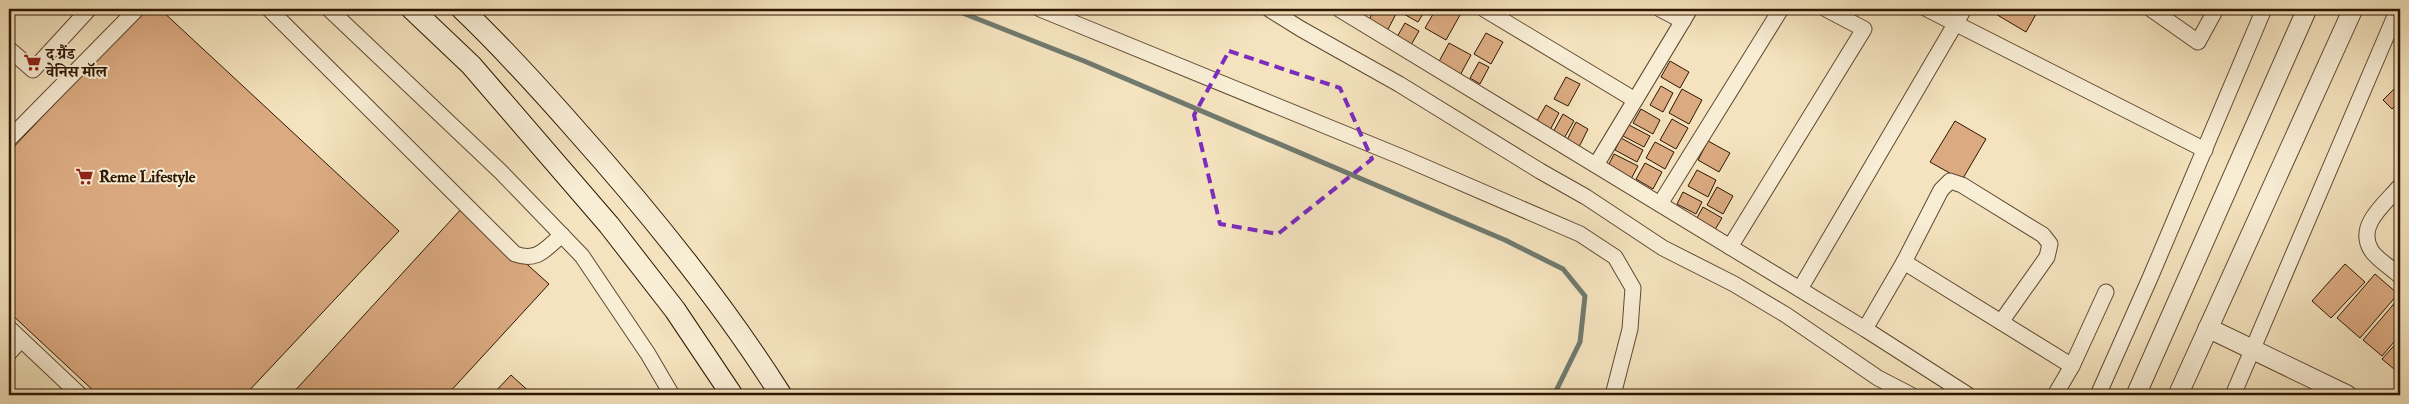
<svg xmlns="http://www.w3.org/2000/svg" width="2409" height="404" viewBox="0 0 2409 404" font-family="'IM FELL Double Pica','Noto Serif Devanagari',serif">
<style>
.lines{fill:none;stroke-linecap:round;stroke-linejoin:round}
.stream{stroke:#707a6e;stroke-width:5}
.building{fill:#dbaa81;stroke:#2e1600}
.minor-casing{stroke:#604930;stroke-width:17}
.tertiary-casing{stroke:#604930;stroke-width:21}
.secondary-casing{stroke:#2e1600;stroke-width:23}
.minor{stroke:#f8edd5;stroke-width:15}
.tertiary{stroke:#f8edd5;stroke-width:19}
.secondary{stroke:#f8edd5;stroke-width:21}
.marked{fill:none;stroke:#7b2cbf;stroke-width:4;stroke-dasharray:10 6;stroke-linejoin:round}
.labels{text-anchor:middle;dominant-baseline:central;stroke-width:4;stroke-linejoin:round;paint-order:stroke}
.poi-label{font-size:16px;font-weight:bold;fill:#2e1600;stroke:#f8edd5;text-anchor:start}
</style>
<rect width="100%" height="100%" fill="#f4e3be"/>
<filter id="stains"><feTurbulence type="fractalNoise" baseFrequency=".004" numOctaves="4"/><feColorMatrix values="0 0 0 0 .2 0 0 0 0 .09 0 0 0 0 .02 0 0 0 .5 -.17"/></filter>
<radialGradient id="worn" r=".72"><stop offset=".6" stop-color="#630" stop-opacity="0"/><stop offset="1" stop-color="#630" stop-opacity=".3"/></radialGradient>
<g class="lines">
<path class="stream" d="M937 9 955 10 1084 61 1505 240 1563 269 1585 296 1580 342 1554 395"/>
</g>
<g class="building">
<path d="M144 9H160L399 231 245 395H98L9 312V152Z"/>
<path d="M1375 9H1386L1396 14 1386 33 1367 23Z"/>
<path d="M1404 9H1426L1418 22 1402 13Z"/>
<path d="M1436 9H1448L1460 15 1446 40 1425 28Z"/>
<path d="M1997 9H2039L2026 32 1994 13Z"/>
<path d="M1405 23 1419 31 1411 45 1397 37Z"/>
<path d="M1486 33 1503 42 1491 64 1474 54Z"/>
<path d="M1449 43 1471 55 1458 79 1436 67Z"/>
<path d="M1670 61 1689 72 1680 88 1661 77Z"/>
<path d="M1479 62 1489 67 1480 84 1470 78Z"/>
<path d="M1566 77 1580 84 1568 106 1554 99Z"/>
<path d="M2400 83V101L2392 109 2383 100Z"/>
<path d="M1661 86 1673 93 1663 112 1650 105Z"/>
<path d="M1682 89 1702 100 1689 124 1669 113Z"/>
<path d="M1546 105 1559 113 1549 132 1535 124Z"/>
<path d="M1641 109 1660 120 1653 134 1633 123Z"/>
<path d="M1563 114 1574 121 1563 140 1552 134Z"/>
<path d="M1672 119 1688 128 1676 149 1660 140Z"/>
<path d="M1955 121 1986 139 1962 180 1930 162Z"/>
<path d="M1576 122 1588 129 1578 149 1566 142Z"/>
<path d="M1629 125 1650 136 1644 147 1623 136Z"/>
<path d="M1621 138 1643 150 1637 162 1615 150Z"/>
<path d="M1708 141 1730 153 1719 172 1698 160Z"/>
<path d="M1655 142 1674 152 1665 169 1646 158Z"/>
<path d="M1614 154 1638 166 1631 179 1608 166Z"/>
<path d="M1645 163 1662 172 1653 189 1636 179Z"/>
<path d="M1697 170 1716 180 1708 197 1688 186Z"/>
<path d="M1717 187 1733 196 1723 214 1707 205Z"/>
<path d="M1683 192 1702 202 1696 214 1677 204Z"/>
<path d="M463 207 549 284 447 395H291Z"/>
<path d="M1703 207 1722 218 1713 233 1694 223Z"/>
<path d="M2345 264 2365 282 2331 318 2312 301Z"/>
<path d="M2375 274 2398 294 2360 338 2337 318Z"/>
<path d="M2398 299 2400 301V335L2382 356 2363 340Z"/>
<path d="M2400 339V374L2382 359Z"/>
<path d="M511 375 533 395H492Z"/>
</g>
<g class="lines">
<defs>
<g id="minor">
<path d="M269 9 515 254C538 262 545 249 562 235"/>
<path d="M329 9 501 172 582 256 648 354 672 395"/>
<path d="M1040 9 1404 158 1580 234 1615 257 1633 288 1630 329 1613 395"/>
<path d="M1269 9 1301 29 1399 84 1540 171 1586 197 1663 248 1734 284 1786 315 1878 378 1911 395"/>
<path d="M1339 9 1865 329 1968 395"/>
<path d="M1484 9 1635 100"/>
<path d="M1660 9 1683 21"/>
<path d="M1927 9 2205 150"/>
<path d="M2151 9 2198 42 2216 9"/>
<path d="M9 49 33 70 89 9"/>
<path d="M9 139 137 9"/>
<path d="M1596 165 1690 9"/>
<path d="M2400 186C2385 204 2356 225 2371 250 2377 260 2392 268 2400 276"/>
<path d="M1660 204 1781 9"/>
<path d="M1730 247 1864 29 1826 9"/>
<path d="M1904 262 2072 366"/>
<path d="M1800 289 1964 9"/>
<path d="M9 328 80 395"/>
<path d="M1865 329 1904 262 1941 190 1950 181 1962 185 2043 235 2050 244 2047 257 2001 322"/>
<path d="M9 353 21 340"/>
<path d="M2055 395 2072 366 2106 292"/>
<path d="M2098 395 2150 278 2264 9"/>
<path d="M2233 395 2398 9"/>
</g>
<g id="tertiary">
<path d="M2208 328 2347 395"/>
<path d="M2136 395 2307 9"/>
<path d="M2178 395 2353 9"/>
</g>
<g id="secondary">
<path d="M412 9 471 65 609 225 675 310 732 395"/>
<path d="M462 9C502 47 539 88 576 130 651 214 721 300 781 395"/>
</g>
</defs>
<use href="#minor" class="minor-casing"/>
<use href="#tertiary" class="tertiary-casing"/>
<use href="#secondary" class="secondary-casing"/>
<use href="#minor" class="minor"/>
<use href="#tertiary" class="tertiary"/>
<use href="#secondary" class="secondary"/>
</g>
<path class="marked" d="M1229 51 1340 88 1372 159 1278 234 1220 224 1194 115Z"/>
<defs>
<symbol id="supermarket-bare" viewBox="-9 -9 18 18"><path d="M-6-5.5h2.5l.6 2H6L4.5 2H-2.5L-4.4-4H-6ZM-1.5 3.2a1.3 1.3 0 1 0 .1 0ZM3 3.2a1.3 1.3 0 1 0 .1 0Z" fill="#8f2418" stroke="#f8edd5" stroke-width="2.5" paint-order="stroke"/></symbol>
</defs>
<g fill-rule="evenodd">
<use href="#supermarket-bare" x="20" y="50" width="25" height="25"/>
<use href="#supermarket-bare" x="72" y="164" width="25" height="25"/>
</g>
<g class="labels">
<g class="poi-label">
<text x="46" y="54">द ग्रैंड<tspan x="46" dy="18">वेनिस मॉल</tspan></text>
<text x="99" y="177">Reme Lifestyle</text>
</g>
</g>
<rect width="2409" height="404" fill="none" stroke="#f4e3be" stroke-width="30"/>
<rect x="10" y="10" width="2389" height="384" fill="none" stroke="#2e1600" stroke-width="2.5"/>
<rect x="15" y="15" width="2379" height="374" fill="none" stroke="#2e1600"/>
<rect width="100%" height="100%" filter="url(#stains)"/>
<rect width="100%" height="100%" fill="url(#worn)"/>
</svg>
